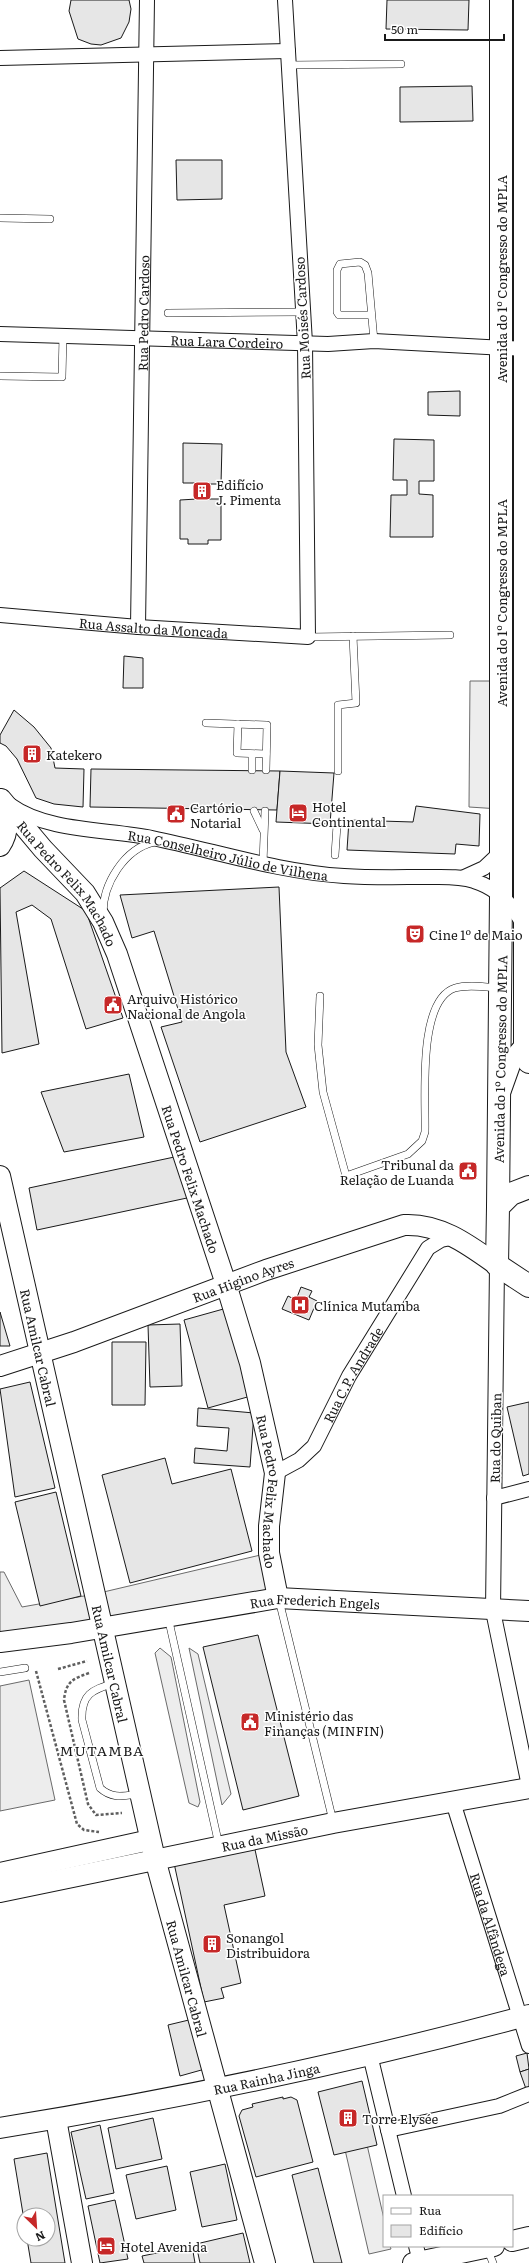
<svg xmlns="http://www.w3.org/2000/svg" width="529" height="2263" viewBox="0 0 529 2263" font-family="Literata,serif">
<style>
.built{fill:#ededed;stroke:#6a6a6a}
.building{fill:#e6e6e6;stroke:#1a1a1a}
.lines{fill:none;stroke-linecap:round;stroke-linejoin:round}
.lane-casing{stroke:#1a1a1a;stroke-width:8}
.street-casing{stroke:#1a1a1a;stroke-width:16}
.secondary-casing{stroke:#1a1a1a;stroke-width:22}
.primary-casing{stroke:#1a1a1a;stroke-width:24}
.path{stroke:#5f5f5f;stroke-width:2.5;stroke-dasharray:3 2;stroke-linecap:butt}
.lane{stroke:#fff;stroke-width:7}
.street{stroke:#fff;stroke-width:14}
.secondary{stroke:#fff;stroke-width:20}
.primary{stroke:#fff;stroke-width:22}
.labels{text-anchor:middle;dominant-baseline:central;stroke-width:3;stroke-linejoin:round;paint-order:stroke}
.street-label{font-size:13px;fill:#1a1a1a;stroke:#fff}
.poi-label{font-size:13px;fill:#1a1a1a;stroke:#fff;text-anchor:start}
.neighbourhood-label{font-size:14px;letter-spacing:1px;fill:#1a1a1a;stroke:#fff}
</style>
<rect width="100%" height="100%" fill="#fff"/>
<g class="built">
<path d="M510 96 520 97 515 334H505Z"/>
<path d="M507 372H518L517 605H507Z"/>
<path d="M506 646H515L514 891 504 881Z"/>
<path d="M470 681H501L500 809 469 807Z"/>
<path d="M269 1553 278 1598 0 1640V1572H4L22 1607 95 1594Z"/>
<path d="M160 1648 171 1657 200 1802 198 1807 189 1803 155 1653Z"/>
<path d="M189 1648 198 1654 231 1794 222 1805Z"/>
<path d="M29 1680 55 1800 0 1811V1686Z"/>
<path d="M365 2136 384 2219V2246H390L391 2249 369 2254 343 2141Z"/>
</g>
<g class="building">
<path d="M71 0H129L131 9 129 22 121 38 101 45 91 44 78 39 69 11Z"/>
<path d="M387 0H469L468 30 386 29Z"/>
<path d="M472 86 473 121 400 122V87Z"/>
<path d="M176 160H222V199L177 200Z"/>
<path d="M460 391V416L428 415V392Z"/>
<path d="M394 439 434 440V481H419V494L433 495V537H390L391 495H407V480H393Z"/>
<path d="M183 443 222 444 221 484H207V499H221V540H208V544H188V539H180V500L197 499V483H183Z"/>
<path d="M124 656 143 658V688H123Z"/>
<path d="M14 710 34 727 51 748 55 768 84 769 83 807 54 804 36 798 17 759 6 746 0 743V735Z"/>
<path d="M91 769 280 771 277 810 90 807Z"/>
<path d="M280 771 334 773 330 824 276 822Z"/>
<path d="M416 806 480 814 479 846 456 844 455 854 347 850 349 820 413 822Z"/>
<path d="M24 871 86 911 123 1018 86 1029 51 919 32 905 16 912 39 1044 2 1053 0 888Z"/>
<path d="M279 887 286 1052 306 1107 200 1142 161 1027 182 1022 154 931 132 938 120 895Z"/>
<path d="M129 1074 144 1137 64 1152 41 1092Z"/>
<path d="M179 1156 187 1198 37 1230 29 1188Z"/>
<path d="M301 1287 312 1291 309 1297 317 1301 309 1320 282 1309 288 1296 296 1300Z"/>
<path d="M227 1308 251 1396 208 1408 184 1320Z"/>
<path d="M0 1312 10 1346H0Z"/>
<path d="M180 1324 182 1386 150 1387 148 1325Z"/>
<path d="M112 1342H146L145 1405H112Z"/>
<path d="M30 1382 55 1488 15 1497 0 1389Z"/>
<path d="M529 1402V1474L523 1476 507 1407Z"/>
<path d="M198 1408 254 1413 250 1467 194 1463 195 1448 227 1451 229 1428 197 1426Z"/>
<path d="M165 1458 172 1484 231 1469 252 1551 130 1583 102 1475Z"/>
<path d="M56 1492 81 1596 40 1606 15 1502Z"/>
<path d="M258 1635 299 1796 243 1810 203 1647Z"/>
<path d="M254 1845 265 1896 224 1905 241 1983 221 1988 224 1998 204 2002 174 1863Z"/>
<path d="M193 2019 205 2069 180 2076 168 2025Z"/>
<path d="M527 2053 529 2069 520 2072 516 2056Z"/>
<path d="M529 2069V2088L526 2089 520 2072Z"/>
<path d="M362 2081 377 2145 334 2155 318 2092Z"/>
<path d="M283 2097V2099L291 2097 297 2100 313 2162 256 2177 239 2116 242 2110 253 2107 252 2104Z"/>
<path d="M153 2118 162 2159 116 2169 108 2128Z"/>
<path d="M100 2125 114 2193 86 2199 71 2132Z"/>
<path d="M47 2153 65 2263H31L27 2239H48V2215H24V2220L14 2159Z"/>
<path d="M225 2164 237 2220 202 2227 190 2172Z"/>
<path d="M167 2166 176 2210 136 2219 126 2175Z"/>
<path d="M318 2168 342 2263H314L292 2175Z"/>
<path d="M115 2200 128 2259 100 2263 88 2206Z"/>
<path d="M243 2233 250 2263H200L196 2244Z"/>
<path d="M192 2246 195 2263H144L142 2256Z"/>
</g>
<g class="lines">
<defs>
<g id="lane">
<path d="M288 65 401 64"/>
<path d="M0 218 50 219"/>
<path d="M168 313 302 312"/>
<path d="M370 315H339L337 312V270L340 264 360 262 365 265 368 273 374 341"/>
<path d="M0 376 62 377 63 336"/>
<path d="M308 637 450 635"/>
<path d="M206 723 267 725 266 770"/>
<path d="M238 724 237 753 266 754"/>
<path d="M252 770V754"/>
<path d="M338 771V705L356 703 353 636"/>
<path d="M254 811 263 830"/>
<path d="M335 855 337 825"/>
<path d="M263 863 265 811"/>
<path d="M103 913C103 884 124 849 154 842"/>
<path d="M320 996 318 1045 323 1092 346 1176 408 1154 422 1141 425 1132C426 1100 417 1000 455 988 468 984 485 987 498 988"/>
<path d="M279 1600 333 1821"/>
<path d="M168 1617 219 1845"/>
<path d="M0 1672 25 1668"/>
<path d="M114 1683C92 1690 81 1694 82 1720L100 1788C112 1799 123 1796 139 1794"/>
<path d="M487 2248 493 2263"/>
</g>
<g id="street">
<path d="M0 58 288 51"/>
<path id="s1" d="M0 334 328 344 374 341 525 349"/>
<path id="s2" d="M0 615 138 627 308 637 305 343 285 0"/>
<path id="s3" d="M138 627 147 0"/>
<path id="s4" d="M10 805C47 832 108 829 152 838 216 851 279 872 344 876 373 878 401 877 429 877 444 877 460 876 474 881 497 888 513 905 524 926"/>
<path d="M462 878 484 868 501 852"/>
<path d="M497 1265 493 1611 529 1786"/>
<path id="s5" d="M275 1473 299 1460 314 1446 349 1376 428 1248 441 1240 456 1237"/>
<path d="M494 1498 529 1489"/>
<path id="s6" d="M453 1802 529 2046"/>
<path d="M370 2055 404 2196"/>
<path d="M388 2130 499 2106 529 2094"/>
<path d="M416 2246 420 2261"/>
</g>
<g id="secondary">
<path id="s7" d="M1 799 43 849 85 893 103 922 117 954 226 1284 250 1363 275 1473 269 1526V1553L278 1598"/>
<path d="M0 846C9 833 8 817 3 803"/>
<path d="M501 1090 511 1062 529 1041"/>
<path id="s8" d="M0 1176 155 1859 265 2263"/>
<path id="s9" d="M0 1366 74 1342 266 1270 404 1225C440 1223 469 1245 497 1265"/>
<path id="s10" d="M0 1642 71 1633 278 1598 529 1611"/>
<path d="M0 1873 150 1840"/>
<path id="s11" d="M0 1892 333 1823 529 1788"/>
<path d="M56 2119 82 2263"/>
<path id="s12" d="M0 2128C178 2099 355 2062 529 2015"/>
<path d="M512 2241 529 2237"/>
<path d="M413 2263 494 2246"/>
</g>
<g id="primary">
<path d="M525 0V1044L529 1062"/>
<path d="M529 1187 511 1194 498 1207 497 1265 529 1286"/>
<path d="M498 1207 501 896V0"/>
</g>
</defs>
<use href="#lane" class="lane-casing"/>
<use href="#street" class="street-casing"/>
<use href="#secondary" class="secondary-casing"/>
<use href="#primary" class="primary-casing"/>
<g class="path">
<path d="M58 1669 87 1661"/>
<path d="M36 1671 77 1824 84 1830 99 1832"/>
<path d="M89 1673C73 1679 66 1681 64 1700L88 1804 96 1815 122 1813"/>
</g>
<use href="#lane" class="lane"/>
<use href="#street" class="street"/>
<use href="#secondary" class="secondary"/>
<use href="#primary" class="primary"/>
</g>
<defs>
<symbol id="building-square" viewBox="-11 -11 22 22"><rect x="-9" y="-9" width="18" height="18" rx="4" fill="#c62828" stroke="#fff"/><path d="M-4-6H4V6H1V3H-1V6H-4ZM-2.5-4.3h1.7v1.8h-1.7ZM.8-4.3h1.7v1.8H.8ZM-2.5-1h1.7V.8h-1.7ZM.8-1h1.7V.8H.8Z" fill="#fff"/></symbol>
<symbol id="hotel-square" viewBox="-11 -11 22 22"><rect x="-9" y="-9" width="18" height="18" rx="4" fill="#c62828" stroke="#fff"/><path d="M-6-4.5h1.5V1H6V5H4.5V3h-9V5H-6ZM-4 0a1.8 1.8 0 1 1 3.6 0ZM.5 0V-2.5h3Q6-2.5 6 0Z" fill="#fff"/></symbol>
<symbol id="civic-square" viewBox="-11 -11 22 22"><rect x="-9" y="-9" width="18" height="18" rx="4" fill="#c62828" stroke="#fff"/><path d="M-.6-6.5H3V-4.5H.6V-3L4-1V1h2V6H-6V1h2V-1L-.6-3ZM-1.2 2.5V6h2.4V2.5Z" fill="#fff"/></symbol>
<symbol id="theatre-square" viewBox="-11 -11 22 22"><rect x="-9" y="-9" width="18" height="18" rx="4" fill="#c62828" stroke="#fff"/><path d="M-5-5.5Q0-4 5-5.5V0Q5 5 0 6Q-5 5-5 0ZM-3.3-2.5H-1v1.5H-3.3ZM1-2.5H3.3v1.5H1ZM-2.8 1Q0 5.5 2.8 1Z" fill="#fff"/></symbol>
<symbol id="hospital-square" viewBox="-11 -11 22 22"><rect x="-9" y="-9" width="18" height="18" rx="4" fill="#c62828" stroke="#fff"/><path d="M-5-5h3v3.5h4V-5h3V5h-3V1.5h-4V5h-3Z" fill="#fff"/></symbol>
</defs>
<g fill-rule="evenodd">
<use href="#building-square" x="191" y="480" width="22" height="22"/>
<use href="#building-square" x="21" y="743" width="22" height="22"/>
<use href="#hotel-square" x="287" y="802" width="22" height="22"/>
<use href="#civic-square" x="165" y="803" width="22" height="22"/>
<use href="#theatre-square" x="404" y="923" width="22" height="22"/>
<use href="#civic-square" x="102" y="994" width="22" height="22"/>
<use href="#civic-square" x="457" y="1160" width="22" height="22"/>
<use href="#hospital-square" x="289" y="1294" width="22" height="22"/>
<use href="#civic-square" x="239" y="1711" width="22" height="22"/>
<use href="#building-square" x="201" y="1933" width="22" height="22"/>
<use href="#building-square" x="337" y="2107" width="22" height="22"/>
<use href="#hotel-square" x="95" y="2235" width="22" height="22"/>
</g>
<g class="labels">
<g class="street-label">
<text transform="translate(501 279) rotate(-90)">Avenida do 1º Congresso do MPLA</text>
<text stroke="none"><textPath href="#s3" startOffset="314">Rua Pedro Cardoso</textPath></text>
<text transform="translate(302 318) rotate(-93)">Rua Moisés Cardoso</text>
<text stroke="none"><textPath href="#s1" startOffset="227">Rua Lara Cordeiro</textPath></text>
<text transform="translate(501 603) rotate(-90)">Avenida do 1º Congresso do MPLA</text>
<text stroke="none"><textPath href="#s2" startOffset="154">Rua Assalto da Moncada</textPath></text>
<text stroke="none"><textPath href="#s4" startOffset="225">Rua Conselheiro Júlio de Vilhena</textPath></text>
<text stroke="none"><textPath href="#s7" startOffset="108">Rua Pedro Felix Machado</textPath></text>
<text transform="translate(500 1059) rotate(-89)">Avenida do 1º Congresso do MPLA</text>
<text stroke="none"><textPath href="#s7" startOffset="432">Rua Pedro Felix Machado</textPath></text>
<text stroke="none"><textPath href="#s9" startOffset="258">Rua Higino Ayres</textPath></text>
<text stroke="none"><textPath href="#s8" startOffset="176">Rua Amilcar Cabral</textPath></text>
<text stroke="none"><textPath href="#s5" startOffset="129">Rua C.P. Andrade</textPath></text>
<text transform="translate(495 1438) rotate(-89)">Rua do Quiban</text>
<text stroke="none"><textPath href="#s7" startOffset="756">Rua Pedro Felix Machado</textPath></text>
<text stroke="none"><textPath href="#s10" startOffset="318">Rua Frederich Engels</textPath></text>
<text stroke="none"><textPath href="#s8" startOffset="500">Rua Amilcar Cabral</textPath></text>
<text stroke="none"><textPath href="#s11" startOffset="270">Rua da Missão</textPath></text>
<text stroke="none"><textPath href="#s6" startOffset="128">Rua da Alfândega</textPath></text>
<text stroke="none"><textPath href="#s8" startOffset="824">Rua Amilcar Cabral</textPath></text>
<text stroke="none"><textPath href="#s12" startOffset="271">Rua Rainha Jinga</textPath></text>
</g>
<g class="poi-label">
<text x="216" y="484">Edifício<tspan x="216" dy="15">J. Pimenta</tspan></text>
<text x="46" y="754">Katekero</text>
<text x="312" y="806">Hotel<tspan x="312" dy="15">Continental</tspan></text>
<text x="190" y="807">Cartório<tspan x="190" dy="15">Notarial</tspan></text>
<text x="429" y="934">Cine 1º de Maio</text>
<text x="127" y="998">Arquivo Histórico<tspan x="127" dy="15">Nacional de Angola</tspan></text>
<text x="454" y="1164" text-anchor="end">Tribunal da<tspan x="454" dy="15">Relação de Luanda</tspan></text>
<text x="314" y="1305">Clínica Mutamba</text>
<text x="264" y="1715">Ministério das<tspan x="264" dy="15">Finanças (MINFIN)</tspan></text>
<text x="226" y="1937">Sonangol<tspan x="226" dy="15">Distribuidora</tspan></text>
<text x="362" y="2118">Torre Elysée</text>
<text x="120" y="2246">Hotel Avenida</text>
</g>
<g class="neighbourhood-label">
<text x="102" y="1750">MUTAMBA</text>
</g>
</g>
<rect x="383" y="2195" width="130" height="52" fill="#ffffff" stroke="#a3a3a3"/>
<rect x="391" y="2208" width="20" height="6" fill="#ffffff" stroke="#a3a3a3"/>
<text x="419" y="2215" font-size="12" fill="#1a1a1a">Rua</text>
<rect x="391" y="2225" width="20" height="12" fill="#e6e6e6" stroke="#a3a3a3"/>
<text x="419" y="2235" font-size="12" fill="#1a1a1a">Edifício</text>
<g transform="translate(36 2227) rotate(155)"><circle r="19" fill="#ffffff" stroke="#a3a3a3"/>
<path d="M0-3L7 15L0 10L-7 15Z" fill="#c62828"/>
<text y="-6" font-size="11" font-weight="bold" text-anchor="middle" fill="#1a1a1a">N</text>
</g>
<path d="M385 34v6h119v-6" fill="none" stroke="#1a1a1a" stroke-width="2"/>
<text x="391" y="34" font-size="12" fill="#1a1a1a" stroke="#ffffff" stroke-width="3" paint-order="stroke">50 m</text>
</svg>
